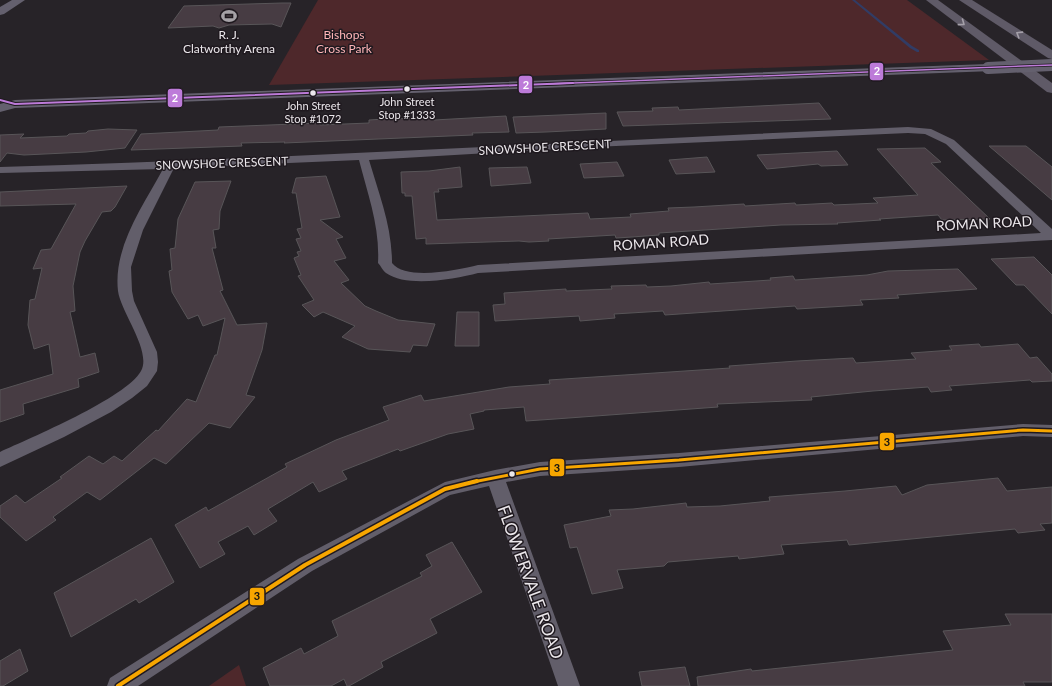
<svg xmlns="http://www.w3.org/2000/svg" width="1052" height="686" viewBox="0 0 1052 686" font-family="Lato,sans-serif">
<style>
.green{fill:#4e282b}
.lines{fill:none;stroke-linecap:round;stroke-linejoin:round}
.stream{fill:#313c65;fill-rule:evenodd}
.building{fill:#473c43;stroke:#585558}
.street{fill:#625e6a;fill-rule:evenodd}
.secondary{fill:#64606e;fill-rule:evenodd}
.highway{fill:#5f5a67;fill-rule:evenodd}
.secondary-bridge{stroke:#64606e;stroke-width:12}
.bus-1-far1-casing{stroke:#1f191f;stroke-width:3}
.bus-1-casing{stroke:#1f191f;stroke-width:4}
.bus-2-far1-casing{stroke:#1f191f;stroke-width:6}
.bus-2-casing{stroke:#1f191f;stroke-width:7}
.bus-1-far1{stroke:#bd7bd9;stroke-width:1.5}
.bus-1{stroke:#bd7bd9;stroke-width:2}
.bus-2-far1{stroke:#f7a600;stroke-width:3}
.bus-2{stroke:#f7a600;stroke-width:4}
.oneway{stroke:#a5a0a9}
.bus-dot{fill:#ebe7eb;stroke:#1f191f;stroke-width:1.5}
.labels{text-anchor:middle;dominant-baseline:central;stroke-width:3;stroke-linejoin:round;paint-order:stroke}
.far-bus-label{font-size:11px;fill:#ebe7eb;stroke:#1f191f}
.far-poi-label{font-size:12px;fill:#ebe7eb;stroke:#1f191f}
.far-park-label{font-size:12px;fill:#ffb5b7;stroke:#1f191f}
.far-street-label{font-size:12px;fill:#ebe7eb;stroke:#1f191f}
.street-label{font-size:14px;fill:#ebe7eb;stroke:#1f191f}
.near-street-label{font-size:17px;fill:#ebe7eb;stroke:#1f191f}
.line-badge{stroke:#1f191f;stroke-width:1.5}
.badge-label{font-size:11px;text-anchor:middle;font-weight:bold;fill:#fff}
.pale-badge-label{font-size:11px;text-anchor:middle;font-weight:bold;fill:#111}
</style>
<rect width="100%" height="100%" fill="#272328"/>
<g class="green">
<path d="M318 0H907L989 60 269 85Z"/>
<path d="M239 665 246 686H209Z"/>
</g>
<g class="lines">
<path class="stream" d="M852 0H855L912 46 919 50V52H917L910 48Z"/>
</g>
<g class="building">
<path d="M282 3H291L281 27 272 24 229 25 219 28 213 26 168 28 184 6Z"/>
<path d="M819 103 831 119 623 126 617 112 653 111 652 108 678 107 679 110Z"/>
<path d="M606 113V129L546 132 516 133 513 117Z"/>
<path d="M506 116 509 132 472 133 473 135 284 143 285 142 241 143 242 146 131 150 141 134 218 130 219 127 320 123V125L369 123V120L384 119 434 118V120Z"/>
<path d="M108 129 137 130 125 148 86 152 24 155 7 153 0 162V135L24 134 20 138 67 136 69 134 86 133 88 131Z"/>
<path d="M989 146H1026L1052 167V200Z"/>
<path d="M925 148 941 162 931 163 990 219 942 220 938 215 879 219 881 220 837 223 838 224 781 225 659 233V235L632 237 616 238 615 235 548 239 549 241 529 242 519 241 426 244V238L416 239 412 196H405V193H402L401 172 429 171 460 167 462 187 438 189 439 192H434L437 220 588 213 590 219 631 217 630 214 669 211 668 208 694 207 744 204 745 206 795 203 796 205 832 203 834 205 878 203 873 198 918 195 877 149Z"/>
<path d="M837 151 848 165 821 166 818 164 767 169 757 155Z"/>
<path d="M707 157 715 172 676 174 669 160Z"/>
<path d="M617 162 624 176 584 178 580 164Z"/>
<path d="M527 167 531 183 491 186 489 168Z"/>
<path d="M326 176 340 217 320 220 343 237 336 239 346 258 334 261 349 280 341 283 365 306 376 311 398 320 435 324 427 346 413 345 410 352 368 349 342 337 355 326 323 312 314 317 302 305 314 300 298 276 301 275 294 258 299 256 297 252 301 251 296 239 301 238 297 229 302 228 296 193H292L296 178Z"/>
<path d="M231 181 220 211 219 229 213 230 216 248H212L223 290 220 291 237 325 267 323 262 350 246 395 255 397 230 428 209 423 166 464 154 458 100 500 87 492 53 517 56 520 26 541 0 517V506L16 495 25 503 62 478 60 477 89 456 103 464 114 456 122 461 156 430 158 431 187 399 196 402 215 355H217L225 318 203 326 198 315 188 319 172 292 169 271 172 270 170 249 175 248 178 219 195 182Z"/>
<path d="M127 186 115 207 111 211 102 212 85 241 80 252 73 286 75 311 70 312 80 357 95 353 99 372 78 379 79 387 23 404 24 414 0 422V390L53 374 49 344 34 349 28 325 30 300 35 299 42 268 33 269 41 250 51 249 76 204 0 206V192Z"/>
<path d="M1034 257 1052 275V314L1024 285H1016L991 259Z"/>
<path d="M958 269 977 289 897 295 899 298 860 300 863 305 797 309 795 306 665 315 663 311 614 314 615 318 580 321 579 316 495 321 493 305 505 304 504 293 566 289V291L612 289 611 286 646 285 647 287 671 286 709 282 710 284 771 280 770 278 793 276 795 280 867 275 888 271Z"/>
<path d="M457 312H479V346H455Z"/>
<path d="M979 344 981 347 1018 344 1030 358 1037 357 1052 374V381L1032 382 1030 380 949 386 952 390 931 392 928 387 873 391 811 397 812 400 717 404 718 407 555 419 526 421 524 407 484 410V411L470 414 474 429 448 434 400 451 398 449 342 471 347 479 319 492 313 482 268 509 277 521 254 535 248 526 218 542 225 554 200 568 175 525 206 507 208 511 287 467 285 464 336 440 389 420 383 407 421 395 424 401 509 387 550 384 549 380 730 368 729 366 797 361 853 358 856 363 916 359 911 353 952 350 949 346Z"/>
<path d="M998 478 1007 491 1052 487V523L1040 524 1045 530 1018 533 1015 529 849 545 847 540 781 545 784 554 739 559 738 556 668 562 664 566 617 570 623 588 592 594 577 547 570 548 564 525 611 516 609 510 633 509 686 503 687 507 720 506 770 501 769 497 845 491 896 486 902 495 927 485Z"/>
<path d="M151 538 174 582 139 603 136 599 71 637 54 593Z"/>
<path d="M452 542 482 592 430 619 437 633 381 662 383 667 349 686H347L344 679 331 686H270L263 668 301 648 304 654 338 636 332 621 422 576 420 573 432 566 426 555Z"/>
<path d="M1005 614H1052V682H1023L1025 686H698L697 677 751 669 752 671 953 650 943 631 1011 625Z"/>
<path d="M20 649 28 671 3 686H0V661Z"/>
<path d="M685 667 690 686H642L639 672Z"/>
</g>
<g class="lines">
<g class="street">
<path d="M908 127 931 129 954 140 1052 229V240L478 273C455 279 407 288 386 273 383 271 381 266 378 263 380 227 368 195 359 160L174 168 143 230 131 267 132 291 134 301 157 352 158 362 157 371 147 386 132 398 111 412 64 437 0 467V452C30 438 126 398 141 371 152 351 121 313 118 291 113 247 143 206 163 169L0 173V167C303 158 605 140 908 127ZM908 133 925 134 946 144 1041 233 478 265C458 270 406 281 392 263 392 226 379 194 369 160L593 147Z"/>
<path d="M1023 424 1052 425V437L1023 436 679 467 540 476 506 482 580 686H558L489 486 450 495 312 571 138 686H107L110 678 298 559 445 482 495 470 540 462 679 453Z"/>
</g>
<g class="secondary">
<path d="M12 0H25L4 14 0 15V7Z"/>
<path d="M988 64 993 65 995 68 993 71 15 108 0 112V104L15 100Z"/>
</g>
<g class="highway">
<path d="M926 0H938L1052 83V93L1047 92Z"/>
<path d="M959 0H972L1052 50V59L1048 58Z"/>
</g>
<path class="secondary-bridge" d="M988 68 1052 65"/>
<defs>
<path id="bus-1-far1" d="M547 84 1052 65"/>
<path id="bus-1" d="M0 100 15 104 573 83"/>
<path id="bus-2-far1" d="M473 482 540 469 679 460 1023 430 1052 431"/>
<path id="bus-2" d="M118 686 305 565 445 489 477 481"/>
</defs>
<use href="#bus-1-far1" class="bus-1-far1-casing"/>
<use href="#bus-1" class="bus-1-casing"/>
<use href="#bus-2-far1" class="bus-2-far1-casing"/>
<use href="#bus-2" class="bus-2-casing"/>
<use href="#bus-1-far1" class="bus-1-far1"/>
<use href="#bus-1" class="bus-1"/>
<use href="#bus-2-far1" class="bus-2-far1"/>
<use href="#bus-2" class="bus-2"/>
</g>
<defs><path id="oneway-chevron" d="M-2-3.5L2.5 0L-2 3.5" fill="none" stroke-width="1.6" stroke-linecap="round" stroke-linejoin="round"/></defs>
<g class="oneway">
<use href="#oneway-chevron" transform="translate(962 23) rotate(36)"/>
<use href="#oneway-chevron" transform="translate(1019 34) rotate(-148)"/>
</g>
<defs>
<symbol id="stadium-bare" viewBox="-9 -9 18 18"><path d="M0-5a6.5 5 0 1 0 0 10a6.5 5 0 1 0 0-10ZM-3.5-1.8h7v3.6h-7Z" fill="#a6a2a7" stroke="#1f191f" stroke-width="2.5" paint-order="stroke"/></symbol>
</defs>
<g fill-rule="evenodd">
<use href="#stadium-bare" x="218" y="5" width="22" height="22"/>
</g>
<g class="bus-dot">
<circle cx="407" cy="89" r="3.5"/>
<circle cx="313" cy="93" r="3.5"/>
<circle cx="512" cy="474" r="3.5"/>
</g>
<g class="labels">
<g class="far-bus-label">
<text x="407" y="101">John Street<tspan x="407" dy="13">Stop #1333</tspan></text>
<text x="313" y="105">John Street<tspan x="313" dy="13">Stop #1072</tspan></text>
</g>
<g class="far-poi-label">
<text x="229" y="34">R. J.<tspan x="229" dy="14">Clatworthy Arena</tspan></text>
</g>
<g class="far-park-label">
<text x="344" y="34">Bishops<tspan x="344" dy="14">Cross Park</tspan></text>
</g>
<g class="far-street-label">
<text transform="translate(545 147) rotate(-3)">SNOWSHOE CRESCENT</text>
<text transform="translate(222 163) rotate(-2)">SNOWSHOE CRESCENT</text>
</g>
<g class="street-label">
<text transform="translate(984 223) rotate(-3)">ROMAN ROAD</text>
<text transform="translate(661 242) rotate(-4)">ROMAN ROAD</text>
</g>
<g class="near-street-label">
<text transform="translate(531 582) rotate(70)">FLOWERVALE ROAD</text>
</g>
</g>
<g class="line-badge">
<rect x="869" y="62" width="15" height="19" rx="4" fill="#bd7bd9"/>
<rect x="518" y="75" width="15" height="19" rx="4" fill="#bd7bd9"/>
<rect x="167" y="88" width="16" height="20" rx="4" fill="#bd7bd9"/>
<rect x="879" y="432" width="16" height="19" rx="4" fill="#f7a600"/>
<rect x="549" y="458" width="16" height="19" rx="4" fill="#f7a600"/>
<rect x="249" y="587" width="16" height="19" rx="4" fill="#f7a600"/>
</g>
<g class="badge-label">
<text x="877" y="75">2</text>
<text x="526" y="89">2</text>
<text x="175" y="102">2</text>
</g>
<g class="pale-badge-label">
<text x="887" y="446">3</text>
<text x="557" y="472">3</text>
<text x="257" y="600">3</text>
</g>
</svg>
